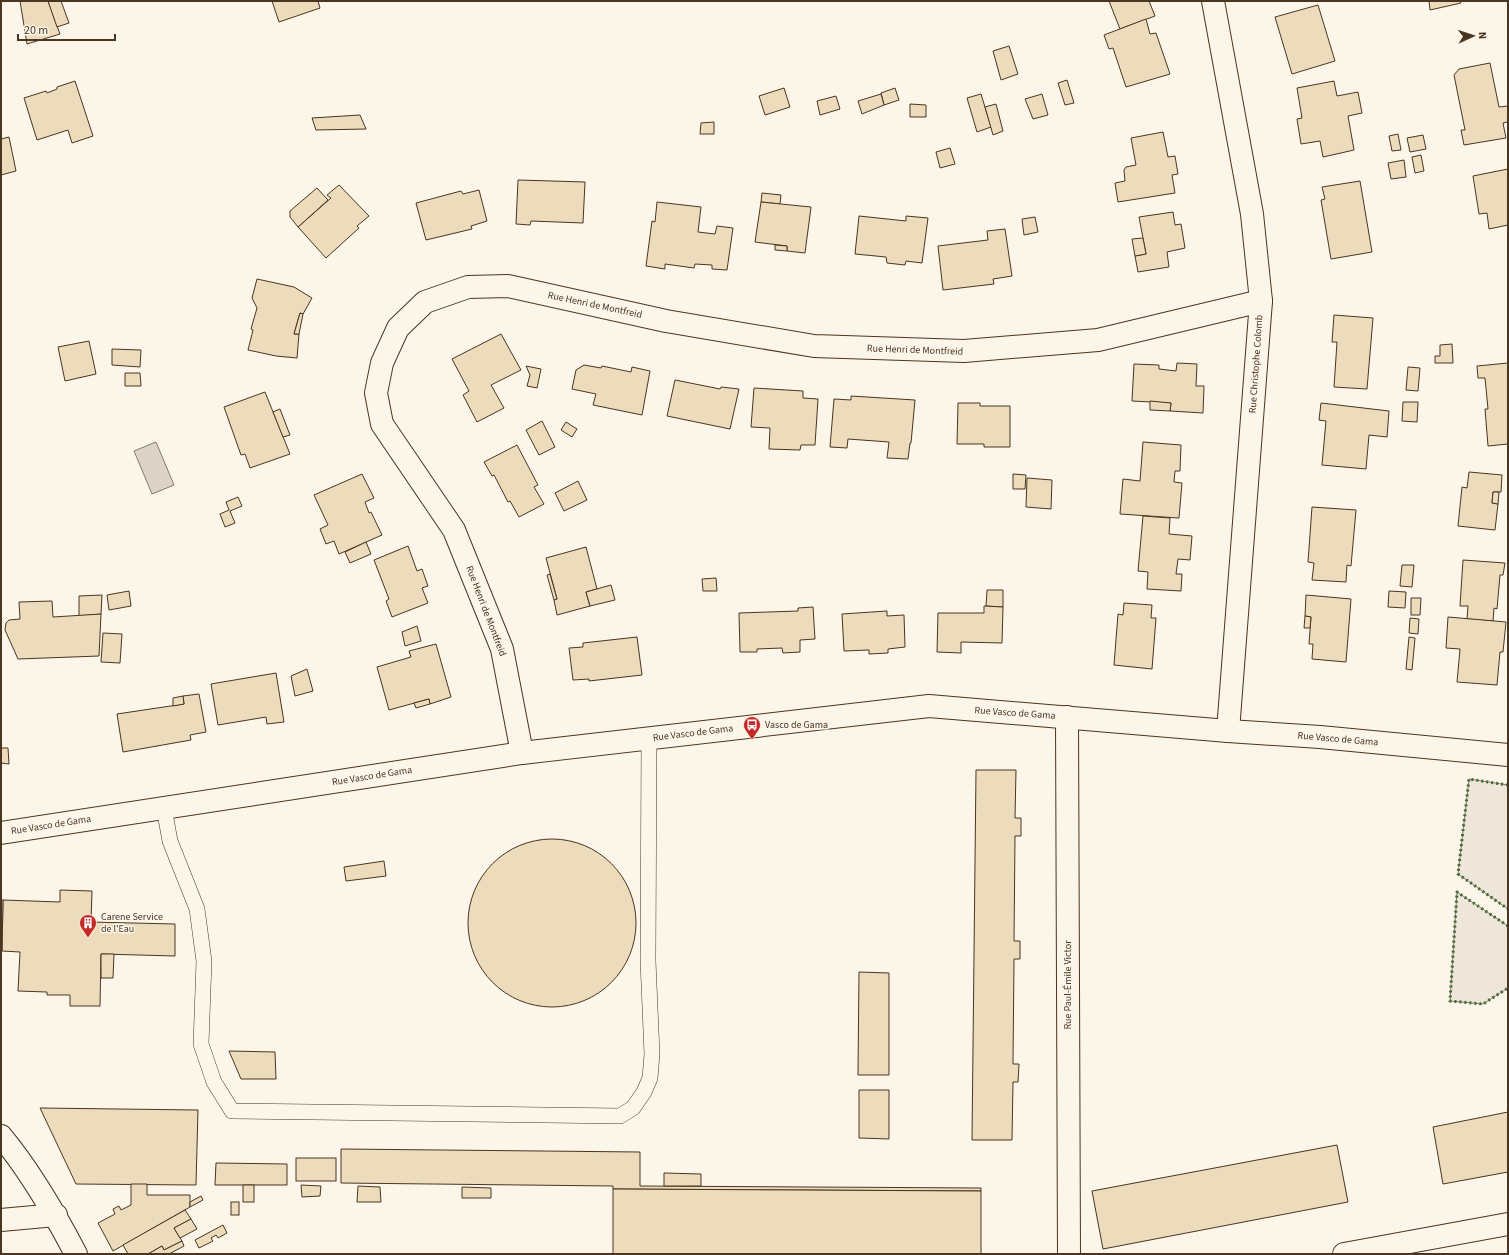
<svg xmlns="http://www.w3.org/2000/svg" width="1509" height="1255" viewBox="0 0 1509 1255" font-family="'Source Sans 3',sans-serif">
<style>
.green{fill:#ede6d9;stroke:#887966}
.water{fill:#dcd4c6;stroke:#887966}
.building{fill:#ecdcbc;stroke:#4a3520}
.lines{fill:none;stroke-linecap:round;stroke-linejoin:round}
.lane-casing{stroke:#4a3520;stroke-width:16}
.street-casing{stroke:#4a3520;stroke-width:24}
.secondary-casing{stroke:#4a3520;stroke-width:24}
.lane{stroke:#fbf6e9;stroke-width:15}
.street{stroke:#fbf6e9;stroke-width:22}
.secondary{stroke:#fbf6e9;stroke-width:22}
.hedge{stroke:#436837;stroke-width:3;stroke-dasharray:2 3;stroke-linecap:butt}
.labels{text-anchor:middle;dominant-baseline:central;stroke-width:3;stroke-linejoin:round;paint-order:stroke}
.street-label{font-size:10px;fill:#4a3520;stroke:#fbf6e9}
.poi-label{font-size:10px;fill:#4a3520;stroke:#fbf6e9;text-anchor:start}
</style>
<rect width="100%" height="100%" fill="#fbf6e9"/>
<g class="green">
<path d="M1469 779 1508 785V909L1458 874Z"/>
<path d="M1457 892 1508 926V988L1483 1004 1450 1001Z"/>
</g>
<path class="water" d="M156 442 174 485 152 494 134 451Z"/>
<g class="building">
<path d="M20 1H48L60 34 27 44Z"/>
<path d="M48 1H61L69 23 57 27Z"/>
<path d="M272 1H318L320 8 279 22Z"/>
<path d="M1109 1H1149L1155 16 1120 29Z"/>
<path d="M1429 1H1460L1461 3 1430 10Z"/>
<path d="M1318 5 1335 61 1292 74 1275 17Z"/>
<path d="M1146 19 1150 34 1156 33 1170 74 1126 87 1113 48 1109 49 1104 35Z"/>
<path d="M1009 46 1018 74 1001 80 993 51Z"/>
<path d="M1490 63 1499 107 1508 106V122L1503 123 1506 138 1464 145 1461 130H1465L1454 75 1459 69Z"/>
<path d="M1067 80 1074 103 1065 105 1058 83Z"/>
<path d="M75 81 93 136 72 143 68 130 37 140 24 98 46 91 47 93 57 89V87Z"/>
<path d="M1334 81 1337 96 1358 92 1362 113 1348 116 1354 150 1323 157 1320 141 1301 144 1297 119 1302 118 1297 88Z"/>
<path d="M784 88 790 107 765 115 759 96Z"/>
<path d="M895 88 899 100 884 105 881 93Z"/>
<path d="M881 94 884 105 862 114 858 101Z"/>
<path d="M981 94 991 127 977 132 967 98Z"/>
<path d="M1042 94 1048 115 1033 119 1025 99Z"/>
<path d="M836 96 840 109 820 115 817 101Z"/>
<path d="M910 104 926 105V117H910Z"/>
<path d="M996 104 1003 131 993 135 985 107Z"/>
<path d="M360 115 366 129 316 130 312 118Z"/>
<path d="M714 122V134H700L701 123Z"/>
<path d="M1163 132 1168 157 1175 156 1178 174 1172 175 1175 193 1118 202 1115 183 1125 181 1124 170 1126 167 1136 165 1131 138Z"/>
<path d="M1398 134 1401 150 1392 151 1389 136Z"/>
<path d="M1423 135 1426 149 1410 152 1407 138Z"/>
<path d="M9 137 16 171 1 175V139Z"/>
<path d="M950 148 955 164 940 168 936 152Z"/>
<path d="M1421 155 1424 171 1415 173 1412 157Z"/>
<path d="M1404 160 1406 177 1391 179 1388 163Z"/>
<path d="M1508 169V225L1489 229 1487 213 1479 214 1473 176Z"/>
<path d="M518 180 585 182 583 223 531 221 530 225 516 224Z"/>
<path d="M1360 181 1372 252 1331 259 1321 200 1325 199 1322 187Z"/>
<path d="M339 185 369 216 357 226 359 228 326 258 298 227 331 198 327 195Z"/>
<path d="M317 188 328 200 298 227 290 217V211Z"/>
<path d="M479 190 487 221 471 226 472 229 426 240 416 203 461 191 463 194Z"/>
<path d="M762 193 781 195 780 204 761 202Z"/>
<path d="M657 202 701 207 698 232 715 234 717 226 733 228 727 270 712 269V265L695 264 694 268 665 264V269L646 266 652 221 655 222Z"/>
<path d="M761 202 811 207 805 253 787 251V246L755 242Z"/>
<path d="M1173 212 1175 225 1181 224 1185 248 1167 252 1169 267 1138 272 1135 256 1146 254 1139 217Z"/>
<path d="M859 216 906 221V216L928 218 922 263 906 261 905 265 887 263 886 257 855 254Z"/>
<path d="M1035 217 1038 232 1024 235 1022 219Z"/>
<path d="M1005 229 1012 276 993 279 994 284 943 290 938 246 988 240 987 231Z"/>
<path d="M1143 238 1146 254 1135 256 1132 239Z"/>
<path d="M775 245 787 246V251L775 250Z"/>
<path d="M257 279 294 287 312 298 303 314 300 313 294 334H299L297 358 276 356 248 350 253 330 251 329 257 308 252 298Z"/>
<path d="M300 313 303 314 299 334H294Z"/>
<path d="M1334 315 1373 318 1367 389 1334 387 1337 342H1332Z"/>
<path d="M501 334 521 370 491 385 504 408 477 422 463 395 469 391 452 359Z"/>
<path d="M89 341 96 374 65 381 58 347Z"/>
<path d="M1452 344 1453 363H1435V356H1440V345Z"/>
<path d="M112 349 141 350 140 367 112 365Z"/>
<path d="M1177 363 1197 364 1196 386H1204L1203 413 1170 411 1171 403 1132 401 1134 364 1159 365V369L1176 371Z"/>
<path d="M1508 363V444L1488 446 1485 409H1488L1485 378H1478L1477 366Z"/>
<path d="M584 365 601 368 602 366 631 372 632 367 650 371 642 415 593 405 596 394 572 389 576 370Z"/>
<path d="M526 366 541 369 537 388 527 386 530 375Z"/>
<path d="M1408 367 1420 368 1418 391 1406 390Z"/>
<path d="M125 373H140L141 386H125Z"/>
<path d="M675 380 720 389 721 387 739 389 730 429 667 416Z"/>
<path d="M754 388 803 391V398L818 399 815 445H801L800 450 769 449 770 428 751 427Z"/>
<path d="M265 392 290 454 250 468 245 454 241 455 224 407Z"/>
<path d="M851 396 915 400 911 443H910L908 459 887 458 889 442 848 439 847 448 830 447 834 399 851 400Z"/>
<path d="M1150 401 1171 403 1170 411 1150 410Z"/>
<path d="M1403 402H1418L1417 422 1402 421Z"/>
<path d="M958 403H980V406H1010V447H984V444H957Z"/>
<path d="M1321 403 1389 411 1387 437 1369 435 1366 469 1322 465 1326 421 1319 420Z"/>
<path d="M280 409 290 435 283 437 273 412Z"/>
<path d="M542 421 555 447 539 455 526 430Z"/>
<path d="M566 422 577 429 572 437 561 430Z"/>
<path d="M1143 442 1181 445 1180 471H1175L1174 482 1182 483 1179 518 1120 514 1123 479 1140 481Z"/>
<path d="M517 445 538 485 534 487 544 504 519 517 510 501 508 502 494 475 492 476 484 462Z"/>
<path d="M1469 472 1502 475 1501 492H1493L1492 503 1498 504 1495 530 1458 526 1462 487 1467 488Z"/>
<path d="M362 474 374 498 365 502 369 513 371 512 382 535 339 554 334 541 326 544 320 529 328 525 314 495Z"/>
<path d="M1013 474 1026 475 1025 489H1013Z"/>
<path d="M1027 478 1052 480 1051 509 1026 507Z"/>
<path d="M578 481 587 500 564 511 555 493Z"/>
<path d="M1493 492H1499L1498 504 1492 503Z"/>
<path d="M238 497 242 506 230 511 235 523 225 527 220 514 229 510 226 502Z"/>
<path d="M1312 507 1356 510 1351 566 1347 565 1346 582 1312 580 1314 563 1308 562Z"/>
<path d="M1143 516 1170 518 1169 534 1192 536 1190 560 1178 559 1176 574H1182L1181 591 1147 589 1148 572 1138 571Z"/>
<path d="M366 542 371 554 350 563 345 552Z"/>
<path d="M408 546 417 571 422 569 428 586 422 588 428 603 392 617 386 601 389 599 374 560Z"/>
<path d="M586 547 597 589 586 592 590 606 557 615 554 600 557 599 546 558Z"/>
<path d="M1463 560 1505 563 1503 575H1500L1497 609 1494 608 1493 621 1467 619 1468 606H1460Z"/>
<path d="M1402 565H1414L1412 587 1400 586Z"/>
<path d="M550 574 557 599 554 600 547 575Z"/>
<path d="M716 578 717 591H703L702 579Z"/>
<path d="M611 585 615 600 590 606 586 592Z"/>
<path d="M987 590H1003V607L986 606Z"/>
<path d="M129 591 131 606 109 610 107 595Z"/>
<path d="M1389 591 1406 592 1405 608 1388 607Z"/>
<path d="M102 595 101 614 79 616V596Z"/>
<path d="M1306 595 1351 599 1346 662 1312 659 1313 644H1309L1311 617 1305 616Z"/>
<path d="M1411 598H1421L1420 615H1411Z"/>
<path d="M52 601 53 617 101 614 99 656 18 659 5 630 6 623 9 620 20 619 19 602Z"/>
<path d="M1124 603 1152 605 1151 618H1156L1152 669 1114 665 1118 614 1123 615Z"/>
<path d="M984 606 1003 607 1002 643 961 642V653L937 652 938 613H984Z"/>
<path d="M813 607 815 639 800 640V652L783 653 782 648 757 649V652H740L739 613 798 611V608Z"/>
<path d="M887 611V616L904 615 905 647 888 649V653L869 654V650L844 651 842 614Z"/>
<path d="M1305 616 1311 617 1310 628H1304Z"/>
<path d="M1448 617 1506 622 1503 652H1500L1497 685 1457 682 1460 649 1446 648Z"/>
<path d="M1410 618 1419 619 1418 634 1409 633Z"/>
<path d="M417 626 421 641 405 646 402 632Z"/>
<path d="M103 633 122 634 120 663 101 662Z"/>
<path d="M637 637 642 675 589 681V679L573 680 569 648 583 647V643Z"/>
<path d="M1409 637 1415 638 1412 670 1406 669Z"/>
<path d="M436 644 451 697 430 704 429 699 389 710 377 667 411 657 409 651Z"/>
<path d="M307 669 313 691 295 696 291 676Z"/>
<path d="M276 673 284 722 267 724 266 717 218 725 211 684Z"/>
<path d="M199 694 206 732 190 735 191 740 123 752 117 714 184 704 183 696Z"/>
<path d="M183 696 184 704 173 706V698Z"/>
<path d="M429 699 430 704 416 708 414 703Z"/>
<path d="M1 748H8L9 764 1 763Z"/>
<path d="M976 770H1016L1015 818H1021V836H1015L1014 941H1020V959H1014L1013 1064H1019L1018 1082H1013L1012 1140H972Z"/>
<circle cx="552" cy="923" r="84"/>
<path d="M384 861 386 876 346 881 344 867Z"/>
<path d="M60 890 92 891 91 922 175 924V956L101 954 100 1006H70V995H47V992L18 991 20 952 2 951 3 900 60 902Z"/>
<path d="M1 900H3L2 951H1Z"/>
<path d="M101 954H114L113 978H101Z"/>
<path d="M859 972 889 973V1075H858Z"/>
<path d="M229 1051 275 1052 276 1079H241Z"/>
<path d="M859 1090H889V1139L859 1138Z"/>
<path d="M40 1108 198 1110 196 1185 76 1184Z"/>
<path d="M1508 1112V1172L1443 1184 1433 1127Z"/>
<path d="M1337 1145 1348 1202 1103 1249 1092 1191Z"/>
<path d="M341 1149 640 1152V1186L981 1188V1191L613 1189V1186L341 1183Z"/>
<rect x="296" y="1158" width="40" height="23"/>
<path d="M216 1163 287 1164V1185H215Z"/>
<path d="M664 1173 701 1174V1186H664Z"/>
<path d="M131 1184H147V1195H190V1207L113 1251 98 1223 115 1214 113 1209 119 1206 121 1210 131 1205Z"/>
<rect x="243" y="1185" width="11" height="17"/>
<path d="M301 1185 321 1186 320 1196 302 1197Z"/>
<path d="M358 1186 380 1187 381 1202H357Z"/>
<path d="M462 1187 491 1188V1198H462Z"/>
<path d="M613 1189 981 1191V1254H613Z"/>
<path d="M201 1196 203 1200 190 1207V1202Z"/>
<rect x="231" y="1202" width="8" height="13"/>
<path d="M185 1210 191 1219 174 1228 182 1241 164 1250 162 1246 148 1254H128L123 1245Z"/>
<path d="M191 1219 197 1229 180 1238 174 1228Z"/>
<path d="M223 1225 227 1233 218 1238 216 1235 211 1238 213 1241 199 1248 195 1240Z"/>
<path d="M182 1241 184 1246 169 1254H148L162 1246 164 1250Z"/>
</g>
<g class="lines">
<defs>
<path id="lane" d="M164 808 170 841 197 909 204 961 201 1044 214 1082 232 1111 620 1116 633 1108 644 1092 650 1078 652 1054 648 961 649 738"/>
<g id="street">
<path d="M1213 1 1252 214 1261 301 1228 731"/>
<path d="M1067 717 1069 1254"/>
<path d="M522 753 502 649 454 530 382 424 376 393 382 363 398 328 425 302 468 287 508 286 666 321 814 346 964 351 1098 340 1261 301"/>
<path d="M1 833 522 753 929 706 1228 731 1320 737 1508 755"/>
<path d="M1 1220 56 1215"/>
<path d="M1344 1254 1508 1224"/>
</g>
<path id="secondary" d="M1 1136C31 1172 54 1212 76 1254"/>
</defs>
<use href="#lane" class="lane-casing"/>
<use href="#street" class="street-casing"/>
<use href="#secondary" class="secondary-casing"/>
<use href="#lane" class="lane"/>
<use href="#street" class="street"/>
<use href="#secondary" class="secondary"/>
<g class="hedge">
<path d="M1508 785 1469 779 1458 874 1508 909"/>
<path d="M1508 926 1457 892 1450 1001 1483 1004 1508 988"/>
</g>
</g>
<defs>
<symbol id="bus-pin" viewBox="-11 -11 22 30"><path d="M0 17L-7.5 6A9.5 9.5 0 1 1 7.5 6Z" fill="#c62828" stroke="#fbf6e9"/><path d="M-5-6H5V4H4V6H2V4H-2V6H-4V4H-5ZM-3.5-4V0h7V-4ZM-3.5 1.2v1.5H-2V1.2ZM2 1.2v1.5H3.5V1.2Z" fill="#fff"/></symbol>
<symbol id="building-pin" viewBox="-11 -11 22 30"><path d="M0 17L-7.5 6A9.5 9.5 0 1 1 7.5 6Z" fill="#c62828" stroke="#fbf6e9"/><path d="M-4-6H4V6H1V3H-1V6H-4ZM-2.5-4.3h1.7v1.8h-1.7ZM.8-4.3h1.7v1.8H.8ZM-2.5-1h1.7V.8h-1.7ZM.8-1h1.7V.8H.8Z" fill="#fff"/></symbol>
</defs>
<g fill-rule="evenodd">
<use href="#bus-pin" x="742" y="715" width="20" height="27"/>
<use href="#building-pin" x="78" y="913" width="20" height="27"/>
</g>
<g class="labels">
<g class="street-label">
<text transform="translate(595 305) rotate(12)">Rue Henri de Montfreid</text>
<text transform="translate(915 350) rotate(2)">Rue Henri de Montfreid</text>
<text transform="translate(1256 364) rotate(-86)">Rue Christophe Colomb</text>
<text transform="translate(486 611) rotate(69)">Rue Henri de Montfreid</text>
<text transform="translate(1015 713) rotate(4)">Rue Vasco de Gama</text>
<text transform="translate(693 733) rotate(-7)">Rue Vasco de Gama</text>
<text transform="translate(1338 739) rotate(5)">Rue Vasco de Gama</text>
<text transform="translate(372 776) rotate(-9)">Rue Vasco de Gama</text>
<text transform="translate(51 825) rotate(-9)">Rue Vasco de Gama</text>
<text transform="translate(1068 985) rotate(-90)">Rue Paul-Émile Victor</text>
</g>
<g class="poi-label">
<text x="765" y="725">Vasco de Gama</text>
<text x="101" y="917">Carene Service<tspan x="101" dy="12">de l'Eau</tspan></text>
</g>
</g>
<rect width="1509" height="1255" fill="none" stroke="#4a3520" stroke-width="4"/>
<g transform="translate(1473 36) rotate(87)" stroke="#fbf6e9" stroke-width="3" paint-order="stroke">
<path d="M0-3L7 15L0 10L-7 15Z" fill="#4a3520"/>
<text y="-6" font-size="11" font-weight="bold" text-anchor="middle" fill="#4a3520">N</text>
</g>
<path d="M18 34v6h97v-6" fill="none" stroke="#4a3520" stroke-width="2"/>
<text x="24" y="34" font-size="12" fill="#4a3520" stroke="#fbf6e9" stroke-width="3" paint-order="stroke">20 m</text>
</svg>
